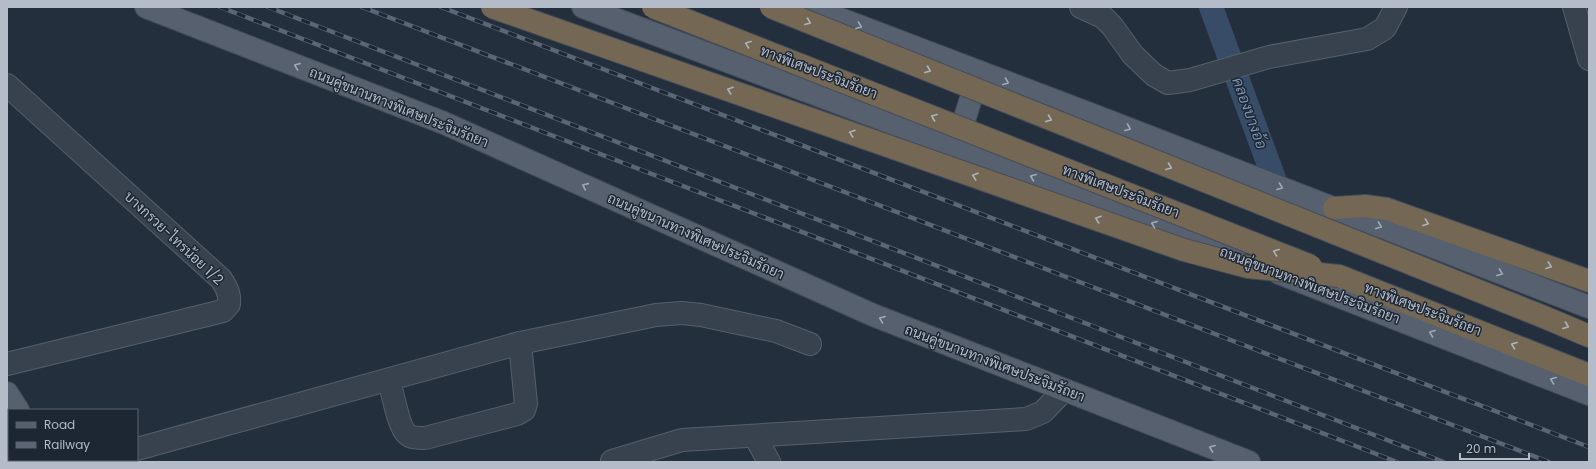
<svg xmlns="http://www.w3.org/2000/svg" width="1596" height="469" viewBox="0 0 1596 469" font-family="Poppins,Sarabun,sans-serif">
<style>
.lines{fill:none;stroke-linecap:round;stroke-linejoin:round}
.canal{stroke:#394c67;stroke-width:24}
.minor-casing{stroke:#565f6c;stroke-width:24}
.major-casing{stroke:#414a57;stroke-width:24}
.highway-casing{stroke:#434c59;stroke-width:24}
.minor{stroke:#38414e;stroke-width:22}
.major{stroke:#56606e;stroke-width:22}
.highway{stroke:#746855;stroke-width:22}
.rail-casing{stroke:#5a6575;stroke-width:4.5}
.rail{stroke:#1d2633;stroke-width:3;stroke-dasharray:9;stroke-linecap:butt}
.highway-bridge-casing{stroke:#434c59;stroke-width:24;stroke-linecap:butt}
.highway-bridge{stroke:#746855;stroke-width:22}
.oneway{stroke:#aeb4bd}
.oneway2{stroke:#a1aab7}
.labels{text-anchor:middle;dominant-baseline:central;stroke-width:3;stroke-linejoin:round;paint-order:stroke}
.street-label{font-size:14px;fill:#b4bcc9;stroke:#1d2633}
.water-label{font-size:15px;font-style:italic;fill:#7c92b1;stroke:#1d2633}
</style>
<rect width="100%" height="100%" fill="#242f3e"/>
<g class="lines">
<path class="canal" d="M1211 7 1283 203"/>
<defs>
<g id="minor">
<path d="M1081 7 1103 17 1112 26 1133 55 1154 75 1168 83 1190 80 1269 57 1367 39 1385 28 1396 7"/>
<path d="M1574 7 1589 59"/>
<path d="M7 85 221 279C227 288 230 294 229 304L223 311 7 364"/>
<path d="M389 380C392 391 399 428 407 434 411 438 419 438 425 438L517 414 524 410 526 404 520 343"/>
<path d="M755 436 769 462"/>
<path d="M137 449 520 343 656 315 682 313 701 315 776 331 810 344"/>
<path d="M7 462 14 460"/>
<path d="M87 462 95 460"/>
<path d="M613 462 612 461 682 440 1026 419 1043 412 1064 390"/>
</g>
<g id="major">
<path d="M146 7 444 123 873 315 1249 462"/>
<path d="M583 7 956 147 1234 255"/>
<path d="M809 7 1098 117 1589 307"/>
<path d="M956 147 979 72"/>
<path d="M1279 273 1589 394"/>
<path d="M7 393 18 410"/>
<path d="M49 460 51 462"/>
</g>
<g id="highway">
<path d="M1334 208 1365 206 1387 209 1589 281"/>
<path d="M1339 276 1589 375"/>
<path d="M1544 317 1589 336"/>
</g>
</defs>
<use href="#minor" class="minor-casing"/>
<use href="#major" class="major-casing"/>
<use href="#highway" class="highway-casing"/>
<use href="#minor" class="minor"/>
<use href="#major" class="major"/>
<use href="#highway" class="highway"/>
<defs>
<g id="rail">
<path d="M220 7 1397 462"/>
<path d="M268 7 1444 462"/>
<path d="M362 7 1549 462"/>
<path d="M441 7 1589 447"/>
</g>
</defs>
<use href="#rail" class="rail-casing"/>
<use href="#rail" class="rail"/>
<defs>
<g id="highway-bridge">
<path d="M492 7 1184 250 1248 267 1339 276"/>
<path d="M653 7 1311 266"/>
<path d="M771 7 1544 317"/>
</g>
</defs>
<use href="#highway-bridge" class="highway-bridge-casing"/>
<use href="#highway-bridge" class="highway-bridge"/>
</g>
<defs><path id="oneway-chevron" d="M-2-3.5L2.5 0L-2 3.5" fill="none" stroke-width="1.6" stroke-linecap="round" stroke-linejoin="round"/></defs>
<g class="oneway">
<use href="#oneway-chevron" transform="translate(808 22) rotate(22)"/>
<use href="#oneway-chevron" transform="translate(748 44) rotate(-159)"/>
<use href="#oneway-chevron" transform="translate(928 70) rotate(22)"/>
<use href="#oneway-chevron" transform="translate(730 90) rotate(-161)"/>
<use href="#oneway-chevron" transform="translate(934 117) rotate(-159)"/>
<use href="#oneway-chevron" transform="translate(1049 119) rotate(22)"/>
<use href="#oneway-chevron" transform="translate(852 133) rotate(-161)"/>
<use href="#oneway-chevron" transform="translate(1169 167) rotate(22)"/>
<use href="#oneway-chevron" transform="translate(975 176) rotate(-161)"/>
<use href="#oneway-chevron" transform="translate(1098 219) rotate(-161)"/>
<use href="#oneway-chevron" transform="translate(1426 223) rotate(20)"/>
<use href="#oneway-chevron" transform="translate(1276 252) rotate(-159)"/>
<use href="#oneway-chevron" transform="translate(1549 266) rotate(20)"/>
<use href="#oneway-chevron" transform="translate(1566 326) rotate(22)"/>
<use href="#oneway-chevron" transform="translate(1514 345) rotate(-159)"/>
</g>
<g class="oneway2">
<use href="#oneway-chevron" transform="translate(859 26) rotate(21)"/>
<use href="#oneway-chevron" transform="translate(297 66) rotate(-159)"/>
<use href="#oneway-chevron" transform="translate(1006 82) rotate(21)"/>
<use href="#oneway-chevron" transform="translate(1128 128) rotate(21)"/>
<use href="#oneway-chevron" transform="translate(1033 177) rotate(-159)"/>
<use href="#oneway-chevron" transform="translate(585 186) rotate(-156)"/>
<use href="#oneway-chevron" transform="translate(1280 187) rotate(21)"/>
<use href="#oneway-chevron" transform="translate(1154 224) rotate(-159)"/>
<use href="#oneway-chevron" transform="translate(1379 226) rotate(21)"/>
<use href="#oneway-chevron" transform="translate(1500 273) rotate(21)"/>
<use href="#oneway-chevron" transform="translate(882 319) rotate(-159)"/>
<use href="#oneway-chevron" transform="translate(1432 333) rotate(-159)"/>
<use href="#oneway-chevron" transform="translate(1553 380) rotate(-159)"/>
<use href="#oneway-chevron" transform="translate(1212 448) rotate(-159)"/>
</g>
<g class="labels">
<g class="street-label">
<text transform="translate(819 72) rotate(21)">ทางพิเศษประจิมรัถยา</text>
<text transform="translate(399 107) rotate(22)">ถนนคู่ขนานทางพิเศษประจิมรัถยา</text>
<text transform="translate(1121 191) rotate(21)">ทางพิเศษประจิมรัถยา</text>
<text transform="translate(696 236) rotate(24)">ถนนคู่ขนานทางพิเศษประจิมรัถยา</text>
<text transform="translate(174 238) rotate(43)">บางกรวย-ไทรน้อย 1/2</text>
<text transform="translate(1310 285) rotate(21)">ถนนคู่ขนานทางพิเศษประจิมรัถยา</text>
<text transform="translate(1423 309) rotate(21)">ทางพิเศษประจิมรัถยา</text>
<text transform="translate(995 363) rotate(21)">ถนนคู่ขนานทางพิเศษประจิมรัถยา</text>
</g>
<g class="water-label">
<text transform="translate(1250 113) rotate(70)">คลองบางอ้อ</text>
</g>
</g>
<rect width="1596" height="469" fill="none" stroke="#b4bcc9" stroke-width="16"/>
<rect x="8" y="409" width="130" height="52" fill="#1d2633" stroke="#59626f"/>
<rect x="16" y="422" width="20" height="6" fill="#56606e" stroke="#59626f"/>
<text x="44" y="429" font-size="12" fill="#b4bcc9">Road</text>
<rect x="16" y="442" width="20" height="6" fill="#5a6575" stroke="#59626f"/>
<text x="44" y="449" font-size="12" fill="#b4bcc9">Railway</text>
<path d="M1460 453v6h69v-6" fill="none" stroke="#b4bcc9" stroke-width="2"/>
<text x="1466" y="453" font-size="12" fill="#b4bcc9" stroke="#1d2633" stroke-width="3" paint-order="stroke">20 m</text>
</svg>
